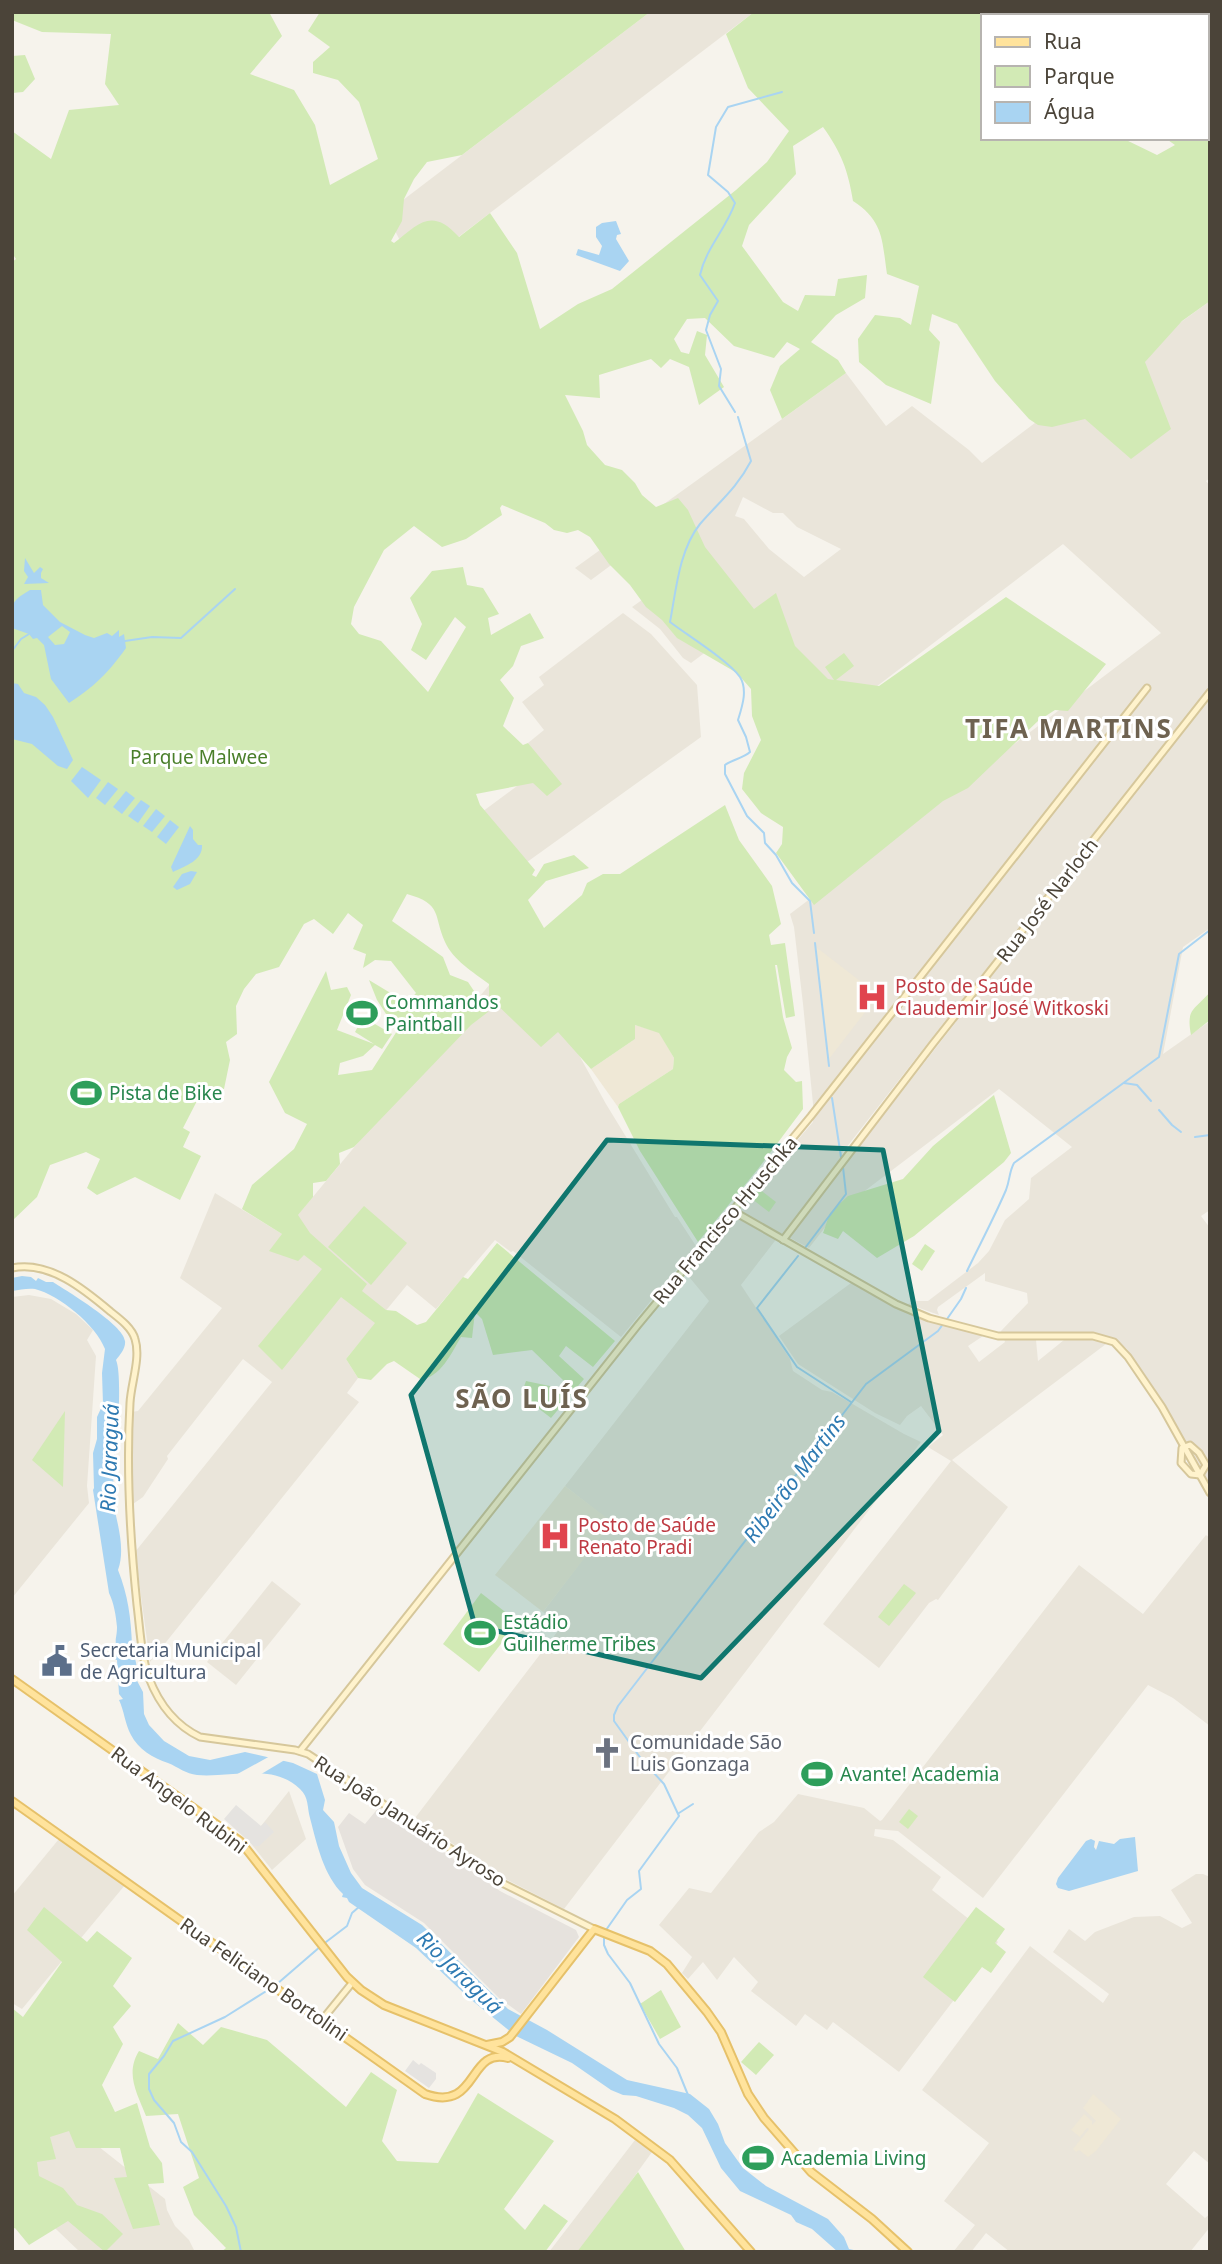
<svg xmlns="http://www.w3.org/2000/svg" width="1222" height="2264" viewBox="0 0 1222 2264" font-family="'Noto Sans',sans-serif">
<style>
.residential{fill:#eae5da;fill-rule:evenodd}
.industrial{fill:#e6e2dd}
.education{fill:#efe8d6}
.green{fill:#d2eab5}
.parking{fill:#e5e3e0}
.water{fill:#a9d4f2;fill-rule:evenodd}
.pier{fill:#f6f3ec}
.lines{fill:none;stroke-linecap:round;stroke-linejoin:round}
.stream{stroke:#a9d4f2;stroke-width:2}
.secondary-casing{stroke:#d6c79b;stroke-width:9}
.primary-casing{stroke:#e6c16a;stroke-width:10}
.secondary{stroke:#fff3cd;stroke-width:5}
.primary{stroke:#ffe39c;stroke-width:6}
.marked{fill:#0f766e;fill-opacity:0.2;stroke:#0f766e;stroke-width:5;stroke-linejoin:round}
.labels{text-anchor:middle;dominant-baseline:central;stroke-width:6;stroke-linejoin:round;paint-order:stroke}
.park-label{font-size:19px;fill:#4a7f2a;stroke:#fff}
.street-label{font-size:19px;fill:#4b4439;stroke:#fff}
.health-label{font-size:19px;fill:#be3a42;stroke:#fff;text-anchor:start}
.leisure-label{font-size:19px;fill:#27864d;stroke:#fff;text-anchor:start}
.service-label{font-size:19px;fill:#4e5e75;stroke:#fff;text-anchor:start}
.worship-label{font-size:19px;fill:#5b616d;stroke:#fff;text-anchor:start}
.water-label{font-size:21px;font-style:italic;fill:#2e7ab2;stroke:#fff}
.district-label{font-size:26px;font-weight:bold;letter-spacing:2px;fill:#6e6250;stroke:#fff}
</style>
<rect width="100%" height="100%" fill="#f6f3ec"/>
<g class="residential">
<path d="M650 12H754L415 270 386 213Z"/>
<path d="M1210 301V478L1206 481 1210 486V928L1183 947 1163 1054 1210 1021V1210L1201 1216 1210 1228V1486L1152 1385 1127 1349 1114 1338 952 1460 1008 1507 938 1600 936 1599 929 1603 879 1668 823 1624 951 1461 928 1447 943 1435 921 1406 907 1416 900 1425 875 1413 798 1364 779 1336 851 1283 919 1318 983 1336 968 1346 979 1362 1005 1342 1001 1331 1028 1303 1027 1293 985 1281V1273L938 1307 937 1310 939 1315 908 1304 917 1301H928L978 1263 989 1251 1005 1220 1029 1199 1031 1178 1072 1147 999 1089 837 1212 809 1248 781 1233 741 1285 790 1359 793 1371 822 1390 832 1392 904 1434 921 1442 564 1909 500 1876 415 1818 561 1627 543 1612 611 1522 565 1486 709 1301 685 1272 813 1122V1104L803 1004 794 927 790 914 1161 633 1063 544 851 706 759 612 691 663 683 658 660 629 632 607 666 583 618 560 591 580 575 568 846 373 886 426 912 406 969 450 982 463 1064 401 1111 373ZM743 497 773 513H783L797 527 841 549 804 577 769 549 744 519 735 516ZM949 1016 956 1022 844 1166 842 1153ZM1036 1340H1064L1038 1361Z"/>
<path d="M623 613 651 634 697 685 701 737 463 908 421 857 544 766 528 743 544 730 522 702 544 685 539 677Z"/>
<path d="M520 948 606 1104 675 1217H677L696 1246 621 1337 513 1251 511 1252 495 1240 436 1309 407 1285 346 1359 358 1378 347 1393 359 1402 150 1662 135 1552 272 1382 243 1359 167 1456 168 1459 143 1497 133 1504 131 1412 138 1411 222 1308 180 1278 215 1193 282 1234Z"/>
<path d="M29 1295 51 1299 76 1314 93 1330 87 1340 96 1356 87 1486 89 1503 12 1598V1297Z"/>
<path d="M1206 1535 1210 1538V1726L1173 1698 1148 1685 983 1898 898 1831 875 1829 874 1836 893 1840 941 1877 932 1890 998 1942 899 2072 833 2022 827 2030 805 2014 796 2026 751 1991 758 1982 734 1957 717 1980 703 1962 688 1979 682 1973 692 1957 659 1925 689 1888 711 1893 759 1832 774 1822 798 1794 864 1808 880 1821 882 1820 1079 1565 1143 1614Z"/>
<path d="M272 1581 301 1604 236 1685 207 1662Z"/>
<path d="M289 1791 306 1839 272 1870 249 1841Z"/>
<path d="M59 1839 125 1885 22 2009 12 2003V1896Z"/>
<path d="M1196 1874H1203L1210 1877V2164L1194 2151 1166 2184 1205 2218 1210 2214V2227L1190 2252H1010L986 2233 971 2252H953L975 2225 944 2201 989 2143 922 2090 1030 1946 1103 2003 1109 1994 1053 1952 1069 1929 1085 1941 1095 1932 1134 1917 1160 1916 1182 1928 1192 1923 1171 1890Z"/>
<path d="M51 2109 165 2199 167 2210 175 2226 189 2240 195 2252H80L12 2187V2166Z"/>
<path d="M635 2140 652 2152 613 2206 589 2252H549Z"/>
</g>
<path class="industrial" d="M379 1807 500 1891 576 1930 579 1937 521 2014 499 1998 424 1923 365 1885 353 1869 338 1827 349 1813 365 1824Z"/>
<g class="education">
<path d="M816 947 864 984 860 992 873 1002 829 1059Z"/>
<path d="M635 1025 659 1032 674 1058 673 1069 619 1104 618 1107 591 1069 635 1039Z"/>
<path d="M565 1486 612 1522 543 1612 495 1575Z"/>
<path d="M1093 2094 1121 2119 1096 2151 1088 2157 1079 2150 1076 2152 1073 2149 1089 2129 1087 2128 1080 2137 1071 2130 1084 2114 1092 2121V2125L1096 2121 1083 2108Z"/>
</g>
<g class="green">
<path d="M12 12H269L282 36 250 74 294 90 315 125 330 185 378 159 359 102 338 80 313 73V62L330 47 308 31 320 12H650L462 155 427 162 414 179 404 199 402 221 391 241 394 243C419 223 432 207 459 237L490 213 517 253 540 329 578 304 612 289 736 190 767 162 789 131 748 88 726 34 754 12H1036V16H982V138H1122L1157 155 1175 145 1165 138H1206V60L1210 58V301L1182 321 1145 362 1171 429 1131 459 1085 419 1052 427 1038 425 1029 419 995 381 957 324 932 314 929 330 940 342 931 404 886 385 859 362 858 339 875 315 900 318 911 325 919 286 887 274C882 241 884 221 853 201 848 170 841 152 823 127L793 146 796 174 749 225 742 246 783 302 798 311 805 295 835 296 838 279 867 275 865 298 836 315 811 342 838 360 846 373 782 419 770 390 780 366 800 349 787 342 774 358 734 346 705 318 687 319 674 339 681 352 689 354 697 331 707 335 705 355 724 387 699 405 689 367 670 359 661 368 651 359 599 375 600 398 565 395 583 431 587 445 605 465 622 470 635 483 642 495 656 507 678 498 688 510 705 547 754 609 776 593 795 646 828 679 834 680 825 667 844 653 854 666 836 680 879 686 1006 597 1106 664 1068 711 1055 710 1038 721 968 788 943 801 814 905 776 853 782 844 783 827 761 813 742 789 744 773 761 740 752 716 751 689 737 673 677 638 662 620 646 607 630 585 609 564 590 537 578 530 567 533 554 530 545 523 502 505 500 508 502 515 466 539 442 547 414 526 384 550 354 607 351 624 359 634 381 641 428 692 466 627 455 617 426 660 411 650 422 624 410 598 432 571 463 567 467 585 483 588 499 614 488 618 491 635 530 613 544 638 521 646 513 666 500 680 514 698 503 726 523 745 528 743 562 784 547 796 533 783 476 794 480 805 535 870 532 875 536 877 544 864 574 855 589 868 546 881 528 900 544 928 582 895 587 883 603 874H620L725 805 739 840 772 886 781 924 769 935 771 945 785 943 795 1016 786 1018 777 965H775L783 1017 792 1048 787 1057 784 1070 796 1082 802 1081 803 1109 758 1169 698 1242 640 1151 618 1107 619 1104 673 1069 674 1058 659 1033 635 1025V1039L591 1069 558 1032 541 1047 489 997V984C473 972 453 960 445 942 433 915 443 904 407 894L392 921 443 957 450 975 468 982 488 1012 471 1025 354 1147 339 1153 340 1164 326 1181 313 1183V1197L298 1215 310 1233 367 1284 362 1291 386 1310 396 1311 417 1325 426 1322 463 1277 468 1279 497 1243 615 1341 593 1367 566 1346 559 1356 584 1379 551 1418 521 1395 526 1381 564 1389V1381L532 1350 493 1355 482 1319 475 1312 472 1338 461 1337C452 1352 440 1379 420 1379L394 1361 387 1364 371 1380 358 1378 346 1359 375 1323 341 1297 282 1370 258 1346 322 1269 304 1255 298 1261 269 1251 282 1234 242 1209 252 1185 294 1149 307 1124 285 1113 269 1082 326 971 331 990 347 987 351 995 337 1030 374 1044 355 1032 363 1017 392 1034 382 1049 375 1045 363 1056 340 1063 338 1075 372 1070 397 1031 377 1000 369 980 407 1003 416 993 391 961 375 960 363 968 366 954 353 949 363 925 348 913 333 934 314 919 304 924 279 967 256 974 244 989 236 1006 237 1034 226 1042 230 1060 224 1089 199 1086 195 1095 199 1097 183 1128 190 1132 183 1147 201 1156 180 1200 135 1177 97 1195 87 1188 100 1159 86 1152 50 1165 37 1197 12 1221V262L16 259 12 253V131L51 159 69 110 119 105 105 84 111 34 42 32 12 20Z"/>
<path d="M25 55 35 79 23 92 12 93V56Z"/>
<path d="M1210 992V1020L1191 1035C1186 1008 1194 1011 1210 992Z"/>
<path d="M994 1095 1011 1153 1004 1162 914 1236 877 1258 843 1231 838 1239 823 1233 830 1213 848 1196 903 1179 933 1146Z"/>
<path d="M759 1189 776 1202 769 1212 752 1199Z"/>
<path d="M364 1206 407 1243 371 1285 328 1247Z"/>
<path d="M925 1244 935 1251 922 1271 912 1264Z"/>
<path d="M65 1411 63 1487 32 1460Z"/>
<path d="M904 1584 916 1593 889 1626 878 1617Z"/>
<path d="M481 1593 518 1622 479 1672 443 1644Z"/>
<path d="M909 1809 918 1816 908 1829 899 1822Z"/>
<path d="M44 1907 87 1942 97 1931 132 1958 113 1986 131 2006 113 2027 123 2044 102 2085 115 2112 137 2103 150 2147 162 2163 164 2183 148 2184 160 2225 133 2229 114 2178 127 2177 120 2148H76L69 2131 50 2137 56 2159 37 2162 39 2176 63 2188 77 2205 102 2214 123 2234 105 2252 68 2221 29 2245 15 2228 12 2229V2008L23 2017 62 1962 27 1930Z"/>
<path d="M976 1907 1005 1929 995 1943 1006 1952 991 1973 982 1967 955 2002 923 1977Z"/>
<path d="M661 1990 681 2027 660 2039 640 2004Z"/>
<path d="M178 2023 203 2045 221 2027 267 2040 346 2107 371 2072 397 2090 382 2141 397 2161 438 2163 478 2093 554 2141 504 2209 525 2230 544 2204 568 2221 545 2252H221L226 2248 194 2215 183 2187 199 2178 178 2114 146 2116C137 2093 125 2074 139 2051L158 2059Z"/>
<path d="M759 2042 774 2055 756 2075 741 2062Z"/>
<path d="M638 2172 686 2252H577Z"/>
</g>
<g class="parking">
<path d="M236 1805 261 1826 265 1822 274 1832 259 1846H254L224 1819Z"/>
<path d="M413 2060 419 2065 421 2063 436 2073V2079L429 2088 405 2071Z"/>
</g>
<g class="water">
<path d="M616 221 621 234 617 235 616 239 629 261 620 271 576 255 578 249 599 255 602 246 596 237V227L602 223Z"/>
<path d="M25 558 34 573 40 567 43 569 41 573V578L49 583 24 584 28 577 24 571Z"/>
<path d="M30 590H41L43 605 60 622 85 635 94 638 107 633 112 636 119 630V637L124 634 126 648C109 672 94 687 69 703L51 679 44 645 37 638 33 639 29 634 12 628C12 605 9 602 30 590ZM62 626 70 632 64 644 55 645 48 637Z"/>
<path d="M12 683 18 684 24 693 36 697 45 705 53 717 73 760 67 769 58 766 32 744 12 739Z"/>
<path d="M82 767 101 780 88 798 71 781Z"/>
<path d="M108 782 118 789 105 805 96 798Z"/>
<path d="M126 791 135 798 122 814 113 807Z"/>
<path d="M141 800 150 806 138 823 128 816Z"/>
<path d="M156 809 165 816 152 832 143 826Z"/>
<path d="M170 820 179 827 166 844 157 837Z"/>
<path d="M190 826 193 830V839L198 845H202C203 860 186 866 173 872L171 867Z"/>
<path d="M191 871 197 872 190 884 177 890 173 887 182 874Z"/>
<path d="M22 1276 31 1277 36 1281 38 1278 46 1282H53C67 1291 124 1325 125 1341 126 1348 120 1355 116 1360 122 1373 118 1437 115 1454 115 1457 112 1460 111 1464 110 1475 117 1475 111 1490 114 1515 127 1545 118 1570 128 1595 131 1618 132 1645 133 1656 140 1667 135 1677L143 1692 144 1714 149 1725 164 1741 189 1756 210 1760 245 1752 293 1763 317 1774 325 1800 323 1810 334 1822 339 1846 351 1873 362 1888 422 1925 508 2009 547 2030 627 2080 690 2094 709 2109 718 2124 725 2143 743 2168 766 2186 828 2219 844 2237 849 2249 863 2252H838L812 2229 796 2222 791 2215 740 2191 721 2168 702 2128 688 2115 674 2108 636 2096 623 2095 611 2090 572 2063 516 2036 469 1998 416 1948 349 1902 347 1898 342 1897 343 1894C324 1876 317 1845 310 1818 307 1808 309 1797 300 1789 272 1762 230 1778 197 1775 186 1774 178 1767 168 1763 153 1758 138 1749 131 1735 125 1724 124 1710 119 1700L123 1699 119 1694 117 1660 104 1656 111 1653 119 1654C113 1639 117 1640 117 1627 116 1616 114 1603 109 1593L93 1490 94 1488 93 1453 97 1439V1417L103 1404 102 1373 105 1349C96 1325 59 1295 35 1289 27 1288 20 1290 12 1291V1278Z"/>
<path d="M1135 1837 1138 1871 1069 1891 1058 1888 1056 1884 1058 1878 1086 1841 1091 1839 1095 1841 1094 1847 1096 1850 1099 1841 1114 1844 1120 1839Z"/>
</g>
<path class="pier" d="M272 1755 288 1758 258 1776 232 1777Z"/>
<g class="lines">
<g class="stream">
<path d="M735 412 719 386 721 369 706 330 710 315 718 301 700 275C706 248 726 229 735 203L728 192 708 175 716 127 728 107 782 92"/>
<path d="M738 417 751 461C737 488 719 502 700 524 679 550 676 591 670 622 687 635 729 661 740 677 748 690 742 707 738 720L746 737 750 752C742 759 733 759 725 765V774L747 816 764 833 765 843 776 855 792 883 810 901 814 933"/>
<path d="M125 641 152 637 181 638 235 589"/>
<path d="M12 651 21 639 29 634"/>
<path d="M815 943 829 1066"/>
<path d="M1124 1083 1137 1085 1151 1101"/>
<path d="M832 1098 841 1157"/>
<path d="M1159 1110 1172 1125 1181 1132"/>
<path d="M1195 1137 1210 1135"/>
<path d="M805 1248 846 1194 843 1167"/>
<path d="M798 1256 757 1308 797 1367 851 1402"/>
<path d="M967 1271C980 1244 994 1218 1006 1190 1010 1180 1009 1172 1014 1163L1159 1057 1179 954 1210 930"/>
<path d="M947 1319 961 1299 966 1288"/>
<path d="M679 1813 693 1804"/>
<path d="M606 1930 627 1900 641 1889 639 1871 679 1816 664 1784 642 1760 614 1721V1715L618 1706 866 1384 938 1331 943 1324"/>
<path d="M604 1935V1945L608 1954 630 1983 659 2044 677 2068 688 2095"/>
<path d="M326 1942 347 1926 352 1913 360 1906"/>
<path d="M277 1984 321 1946"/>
<path d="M241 2252 236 2227 226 2206 192 2152 181 2142 174 2123 154 2100 149 2089V2074L164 2056 173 2041 225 2017 268 1990"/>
</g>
<defs>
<g id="secondary">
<path d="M733 1211 896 1304 929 1318 998 1336H1093L1114 1342 1128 1357 1162 1407 1210 1493"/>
<path d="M783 1240 932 1045 1210 692"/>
<path d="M12 1268C49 1260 85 1290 111 1312 120 1319 132 1328 135 1339 141 1358 131 1383 130 1403 126 1470 130 1538 137 1605 140 1629 141 1655 149 1678 159 1704 175 1725 200 1737L295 1750 308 1754 504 1884 594 1929"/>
<path d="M1190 1445 1199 1453 1206 1465 1200 1475 1191 1474 1181 1463 1182 1448Z"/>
<path d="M300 1751 638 1325 811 1116 1147 688"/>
<path d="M322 2020 352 1983"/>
</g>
<g id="primary">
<path d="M12 1679 240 1841 347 1977 361 1990 384 2005 503 2052 615 2119 670 2160 751 2252"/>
<path d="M12 1801 425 2094C479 2113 467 2047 508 2058"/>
<path d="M487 2045 502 2042 510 2037 594 1929 650 1951 667 1964 707 2012 721 2032 748 2094 764 2118 811 2172 872 2219 908 2252"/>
</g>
</defs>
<use href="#secondary" class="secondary-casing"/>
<use href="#primary" class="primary-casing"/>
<use href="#secondary" class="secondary"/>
<use href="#primary" class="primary"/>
</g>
<path class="marked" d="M607 1140 883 1150 939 1431 701 1678 475 1626 411 1395Z"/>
<defs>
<symbol id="hospital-bare" viewBox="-9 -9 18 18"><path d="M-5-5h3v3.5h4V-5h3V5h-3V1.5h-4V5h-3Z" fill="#e0444e" stroke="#fff" stroke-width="2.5" paint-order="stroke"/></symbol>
<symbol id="stadium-bare" viewBox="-9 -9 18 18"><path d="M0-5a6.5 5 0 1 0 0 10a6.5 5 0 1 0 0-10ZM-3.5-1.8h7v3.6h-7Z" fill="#2e9e5b" stroke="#fff" stroke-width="2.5" paint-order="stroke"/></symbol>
<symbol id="civic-bare" viewBox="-9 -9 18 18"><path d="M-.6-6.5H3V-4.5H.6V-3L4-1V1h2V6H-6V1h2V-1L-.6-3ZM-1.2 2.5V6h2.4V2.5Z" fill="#5c6f8a" stroke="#fff" stroke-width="2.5" paint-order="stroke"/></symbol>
<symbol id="church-bare" viewBox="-9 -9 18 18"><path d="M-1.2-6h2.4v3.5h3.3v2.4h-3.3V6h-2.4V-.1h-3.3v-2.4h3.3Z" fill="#6b7280" stroke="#fff" stroke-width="2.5" paint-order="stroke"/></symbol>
</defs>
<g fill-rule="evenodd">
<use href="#hospital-bare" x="850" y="975" width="44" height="44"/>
<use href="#stadium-bare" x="340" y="991" width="44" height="44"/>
<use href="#stadium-bare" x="64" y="1071" width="44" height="44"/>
<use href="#hospital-bare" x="533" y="1514" width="44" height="44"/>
<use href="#stadium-bare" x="458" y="1611" width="44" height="44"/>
<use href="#civic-bare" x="35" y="1639" width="44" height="44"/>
<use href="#church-bare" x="585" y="1731" width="44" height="44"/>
<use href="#stadium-bare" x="795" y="1752" width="44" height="44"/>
<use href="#stadium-bare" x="736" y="2136" width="44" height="44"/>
</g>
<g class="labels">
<g class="park-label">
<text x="199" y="757">Parque Malwee</text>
</g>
<g class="street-label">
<text transform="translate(1047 900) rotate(-52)">Rua José Narloch</text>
<text transform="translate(725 1220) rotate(-50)">Rua Francisco Hruschka</text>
<text transform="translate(179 1800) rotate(37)">Rua Angelo Rubini</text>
<text transform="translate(410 1821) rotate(33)">Rua João Januário Ayroso</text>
<text transform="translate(264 1979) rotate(35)">Rua Feliciano Bortolini</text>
</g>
<g class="health-label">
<text x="895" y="986">Posto de Saúde<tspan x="895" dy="22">Claudemir José Witkoski</tspan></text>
<text x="578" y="1525">Posto de Saúde<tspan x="578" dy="22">Renato Pradi</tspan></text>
</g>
<g class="leisure-label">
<text x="385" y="1002">Commandos<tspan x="385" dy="22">Paintball</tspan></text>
<text x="109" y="1093">Pista de Bike</text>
<text x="503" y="1622">Estádio<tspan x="503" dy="22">Guilherme Tribes</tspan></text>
<text x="840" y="1774">Avante! Academia</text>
<text x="781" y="2158">Academia Living</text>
</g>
<g class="service-label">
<text x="80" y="1650">Secretaria Municipal<tspan x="80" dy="22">de Agricultura</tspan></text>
</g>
<g class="worship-label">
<text x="630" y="1742">Comunidade São<tspan x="630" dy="22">Luis Gonzaga</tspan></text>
</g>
<g class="water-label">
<text transform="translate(109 1458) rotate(-88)">Rio Jaraguá</text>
<text transform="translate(794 1478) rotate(-53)">Ribeirão Martins</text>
<text transform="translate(460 1972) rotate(44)">Rio Jaraguá</text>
</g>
<g class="district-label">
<text x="1069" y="728">TIFA MARTINS</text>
<text x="522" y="1398">SÃO LUÍS</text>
</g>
</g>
<rect width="1222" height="2264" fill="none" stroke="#4b4439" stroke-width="28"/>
<rect x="981" y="14" width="228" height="126" fill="#ffffff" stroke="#b7b4b0" stroke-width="2"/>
<rect x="995" y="37" width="35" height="10" fill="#ffe39c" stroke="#b7b4b0" stroke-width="2"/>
<text x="1044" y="49" font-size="21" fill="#4b4439">Rua</text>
<rect x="995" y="66" width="35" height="21" fill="#d2eab5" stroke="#b7b4b0" stroke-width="2"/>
<text x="1044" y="84" font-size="21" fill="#4b4439">Parque</text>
<rect x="995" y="102" width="35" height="21" fill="#a9d4f2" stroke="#b7b4b0" stroke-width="2"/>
<text x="1044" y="119" font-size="21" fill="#4b4439">Água</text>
</svg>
